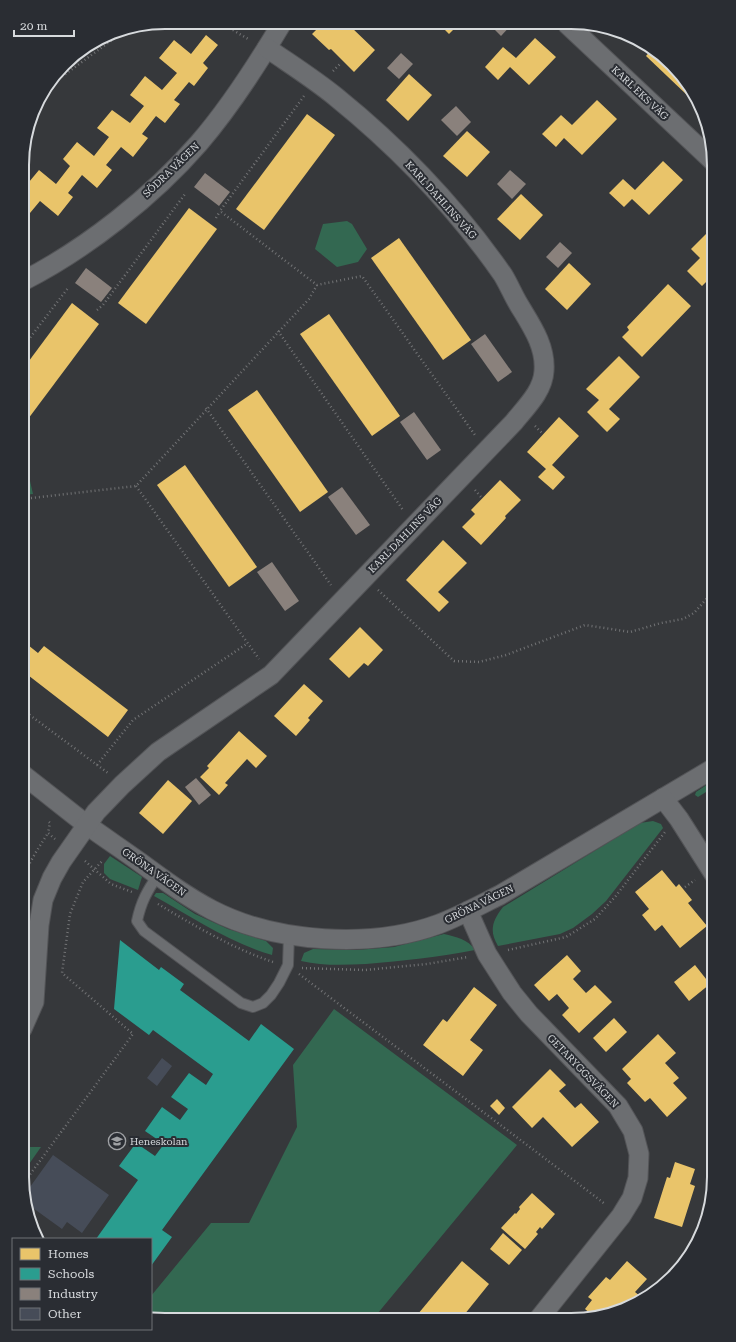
<svg xmlns="http://www.w3.org/2000/svg" width="736" height="1342" viewBox="0 0 736 1342" font-family="'Roboto Serif',serif">
<style>
.green{fill:#336851}
.homes{fill:#e9c46a}
.schools{fill:#2a9d8f}
.industry{fill:#8a817c}
.building{fill:#464c58}
.lines{fill:none;stroke-linecap:round;stroke-linejoin:round}
.lane-casing{stroke:#535457;stroke-width:12}
.street-casing{stroke:#535457;stroke-width:21}
.path{stroke:#727375;stroke-width:2.5;stroke-dasharray:1 3;stroke-linecap:butt}
.lane{stroke:#6c6e71;stroke-width:10}
.street{stroke:#6c6e71;stroke-width:19}
.labels{text-anchor:middle;dominant-baseline:central;stroke-width:4;stroke-linejoin:round;paint-order:stroke}
.street-label{font-size:10px;fill:#d7dadd;stroke:#2a2d33}
.poi-label{font-size:10px;fill:#d7dadd;stroke:#2a2d33;text-anchor:start}
.rim{fill:none;stroke:#d7dadd;stroke-width:2}
</style>
<rect width="100%" height="100%" fill="#36383b"/>
<g class="green">
<path d="M347 221 352 224 367 249 358 262 337 267 315 249 323 224Z"/>
<path d="M23 455H24L33 494 23 495Z"/>
<path d="M714 780V787L698 797 695 795 696 792Z"/>
<path d="M653 821 661 824 663 828 606 901 592 914 573 928 560 934 498 946C489 931 492 921 503 907L640 823Z"/>
<path d="M110 856 142 877 138 890 110 879 104 873V864Z"/>
<path d="M156 893H163L195 914 228 929 266 941 273 948 272 955C230 943 192 917 154 896Z"/>
<path d="M444 934C456 937 468 939 475 950 439 957 403 961 366 964 344 965 322 966 301 961L304 953 313 949 356 950 394 947Z"/>
<path d="M334 1009 517 1145 373 1319H151V1296L211 1223H249L297 1127 293 1065Z"/>
<path d="M28 1147H41L22 1174V1155Z"/>
</g>
<g class="homes">
<path d="M323 23H355L351 27 375 50 354 72 331 49 329 50 312 34Z"/>
<path d="M439 24H459L449 34Z"/>
<path d="M206 35 218 45 203 63 208 68 194 86 189 82 174 100 180 104 165 123 156 116 142 134 148 138 133 157 121 147 106 165 112 170 97 188 82 175 68 193 73 197 58 216 40 201 25 219 30 224 23 232V197L28 191 24 188 39 170 56 184 70 166 63 159 77 142 94 156 109 137 97 128 112 110 130 123 144 106 130 95 145 76 162 90 177 73 159 58 174 40 191 54Z"/>
<path d="M535 38 556 57 529 85 510 67 498 80 485 67 503 47 516 58Z"/>
<path d="M651 50 665 57 690 94 688 96 646 56Z"/>
<path d="M409 74 432 95 408 121 386 100Z"/>
<path d="M597 100 617 119 582 155 564 138 556 147 542 134 561 115 572 125Z"/>
<path d="M307 114 335 135 264 230 236 209Z"/>
<path d="M467 131 490 152 467 177 443 156Z"/>
<path d="M663 161 683 180 649 215 632 199 624 207 609 193 623 179 635 190Z"/>
<path d="M521 194 543 215 520 240 497 219Z"/>
<path d="M189 208 217 229 146 324 118 303Z"/>
<path d="M714 226V262L711 266 714 269V274L702 286 687 271 700 258 691 249Z"/>
<path d="M399 238 471 340 443 360 371 258Z"/>
<path d="M569 263 591 284 567 310 545 289Z"/>
<path d="M668 284 691 306 642 357 622 337 629 330 627 327Z"/>
<path d="M72 303 99 324 28 419 23 415V369Z"/>
<path d="M329 314 400 416 372 436 300 334Z"/>
<path d="M619 356 640 377 609 409 620 419 607 432 587 412 599 400 586 389Z"/>
<path d="M257 390 328 492 300 512 228 410Z"/>
<path d="M559 417 579 436 552 465 565 477 553 490 538 477 546 469 527 452Z"/>
<path d="M185 465 257 567 229 587 157 485Z"/>
<path d="M500 480 521 500 505 516 506 518 481 545 462 527 475 514 471 510Z"/>
<path d="M443 540 467 563 438 592 449 602 439 612 406 580Z"/>
<path d="M360 627 383 650 368 666 364 663 349 678 329 659Z"/>
<path d="M23 641 38 653 44 646 128 710 108 737 24 672 23 674Z"/>
<path d="M304 684 323 701 308 718 310 720 296 736 274 716Z"/>
<path d="M239 731 267 756 256 768 247 759 225 783 228 785 219 795 200 777 209 768 207 766Z"/>
<path d="M168 780 192 801 163 834 139 813Z"/>
<path d="M662 870 676 887 679 884 692 900 688 903 707 926 680 948 662 925 655 931 642 915 649 909 635 892Z"/>
<path d="M567 955 581 971 573 979 586 993 595 985 612 1002 579 1033 562 1015 569 1008 557 994 549 1001 534 985Z"/>
<path d="M695 965 710 984 689 1001 674 982Z"/>
<path d="M474 987 497 1005 470 1040 483 1050 463 1076 423 1045 443 1019 447 1022Z"/>
<path d="M614 1018 627 1032 606 1052 593 1038Z"/>
<path d="M658 1034 676 1053 665 1063 679 1078 673 1083 687 1098 667 1117 650 1098 645 1102 627 1083 631 1079 622 1069Z"/>
<path d="M550 1069 566 1085 559 1091 575 1108 581 1103 599 1122 572 1147 543 1117 532 1128 512 1107Z"/>
<path d="M497 1099 505 1108 499 1115 490 1106Z"/>
<path d="M714 1110V1120L712 1121 709 1111Z"/>
<path d="M675 1162 695 1169 690 1184 695 1186 682 1227 654 1218 667 1177 670 1178Z"/>
<path d="M532 1193 555 1214 542 1229 540 1227 536 1232 538 1234 525 1249 501 1228 515 1213 516 1214 520 1209 519 1207Z"/>
<path d="M503 1233 522 1250 509 1265 490 1249Z"/>
<path d="M462 1261 489 1284 460 1320H413Z"/>
<path d="M627 1261 647 1279 635 1292 641 1297 636 1303 617 1312 593 1316 585 1309 592 1300 588 1297 606 1277 610 1280Z"/>
</g>
<path class="schools" d="M120 940 159 970 161 967 184 984 180 990 249 1041 261 1024 294 1049 162 1230 172 1237 151 1266V1239H96L138 1180 119 1166 136 1143 155 1156 164 1144 145 1131 162 1107 180 1120 188 1109 171 1097 189 1073 206 1085 213 1074 153 1030 149 1035 114 1009Z"/>
<g class="industry">
<path d="M489 24H512L501 36Z"/>
<path d="M401 53 413 64 399 79 387 68Z"/>
<path d="M456 106 471 122 457 136 441 120Z"/>
<path d="M510 170 526 184 512 199 497 184Z"/>
<path d="M205 173 230 192 219 206 194 187Z"/>
<path d="M560 242 572 253 558 268 546 257Z"/>
<path d="M86 268 112 288 101 302 75 283Z"/>
<path d="M485 334 512 372 498 382 471 344Z"/>
<path d="M414 412 441 450 427 460 400 422Z"/>
<path d="M342 487 370 525 356 535 328 497Z"/>
<path d="M272 562 299 601 285 611 257 572Z"/>
<path d="M196 778 211 795 199 805 185 787Z"/>
</g>
<g class="building">
<path d="M162 1058 172 1066 157 1086 147 1078Z"/>
<path d="M53 1155 109 1195 82 1233 67 1222 62 1229 26 1203 25 1194Z"/>
</g>
<g class="lines">
<defs>
<path id="lane" d="M158 875C147 891 141 902 137 921L144 931 241 1003 253 1007 263 1003 271 995 279 983 288 965 289 935"/>
<g id="street">
<path d="M567 24 714 162"/>
<path d="M23 281C86 249 153 196 199 143 231 106 257 65 282 23"/>
<path d="M22 774C44 791 65 808 87 825 105 838 123 850 141 863 164 880 187 897 212 910 276 943 372 949 439 924 460 916 480 905 500 895L714 768"/>
<path d="M663 798 679 819 714 874"/>
<path d="M468 911 487 954 512 993 529 1014 618 1106 633 1131 639 1154 638 1178 632 1198 621 1216 538 1320"/>
<path d="M22 1029 34 1002 39 925 43 900 52 878 61 862 96 812 122 785 158 752 271 675 514 422C526 407 543 391 544 371 546 346 531 325 519 305 513 295 509 285 503 275 457 209 399 148 336 97 314 79 290 64 267 48"/>
</g>
</defs>
<use href="#lane" class="lane-casing"/>
<use href="#street" class="street-casing"/>
<g class="path">
<path d="M219 22 250 40"/>
<path d="M333 71 341 63"/>
<path d="M49 86 127 29"/>
<path d="M304 96 220 211 317 285 362 276 475 435"/>
<path d="M216 218 220 211"/>
<path d="M97 310 103 305 185 194"/>
<path d="M278 331 403 510"/>
<path d="M23 347 68 288"/>
<path d="M206 408 331 585"/>
<path d="M535 426 542 433"/>
<path d="M136 486 259 659"/>
<path d="M475 490 481 497"/>
<path d="M23 499 136 486 309 299 317 285"/>
<path d="M378 590 454 661 479 662 506 655 585 625 630 632 661 623 683 619 694 613 709 596 714 595"/>
<path d="M23 710 108 773"/>
<path d="M97 765 133 720 248 643"/>
<path d="M49 822 50 823 48 833 55 839"/>
<path d="M85 861 111 884 132 892"/>
<path d="M22 877 36 852 48 833"/>
<path d="M685 887 695 880"/>
<path d="M158 904C193 925 234 949 273 962"/>
<path d="M508 950 566 937 595 919 615 897 665 832"/>
<path d="M302 968 365 970 427 964 468 957"/>
<path d="M299 974C401 1051 504 1127 605 1204"/>
<path d="M23 1184 133 1034 62 973 70 914 83 882 103 860"/>
</g>
<use href="#lane" class="lane"/>
<use href="#street" class="street"/>
</g>
<defs>
<symbol id="school-ring" viewBox="-11 -11 22 22"><circle r="9.5" fill="#2a2d33" stroke="#9fa1a4" stroke-width="1.5"/><path d="M0-5L7-2L0 1L-7-2ZM-4 1L0 2.5L4 1V4Q0 6-4 4Z" fill="#9fa1a4"/></symbol>
</defs>
<g fill-rule="evenodd">
<use href="#school-ring" x="107" y="1131" width="20" height="20"/>
</g>
<g class="labels">
<g class="street-label">
<text transform="translate(640 93) rotate(43)">KARL EKS VÄG</text>
<text transform="translate(171 170) rotate(-44)">SÖDRA VÄGEN</text>
<text transform="translate(441 200) rotate(48)">KARL DAHLINS VÄG</text>
<text transform="translate(405 535) rotate(-46)">KARL DAHLINS VÄG</text>
<text transform="translate(154 872) rotate(35)">GRÖNA VÄGEN</text>
<text transform="translate(479 904) rotate(-26)">GRÖNA VÄGEN</text>
<text transform="translate(583 1071) rotate(46)">GETARYGGSVÄGEN</text>
</g>
<g class="poi-label">
<text x="130" y="1141">Heneskolan</text>
</g>
</g>
<path d="M0 0H736V1342H0ZM165 29H571A136 136 0 0 1 707 165V1177A136 136 0 0 1 571 1313H165A136 136 0 0 1 29 1177V165A136 136 0 0 1 165 29Z" fill="#2a2d33" fill-rule="evenodd"/>
<path class="rim" d="M165 29H571A136 136 0 0 1 707 165V1177A136 136 0 0 1 571 1313H165A136 136 0 0 1 29 1177V165A136 136 0 0 1 165 29Z"/>
<rect x="12" y="1238" width="140" height="92" fill="#2a2d33" stroke="#6f7277"/>
<rect x="20" y="1248" width="20" height="12" fill="#e9c46a" stroke="#6f7277"/>
<text x="48" y="1258" font-size="12" fill="#d7dadd">Homes</text>
<rect x="20" y="1268" width="20" height="12" fill="#2a9d8f" stroke="#6f7277"/>
<text x="48" y="1278" font-size="12" fill="#d7dadd">Schools</text>
<rect x="20" y="1288" width="20" height="12" fill="#8a817c" stroke="#6f7277"/>
<text x="48" y="1298" font-size="12" fill="#d7dadd">Industry</text>
<rect x="20" y="1308" width="20" height="12" fill="#464c58" stroke="#6f7277"/>
<text x="48" y="1318" font-size="12" fill="#d7dadd">Other</text>
<path d="M14 30v6h60v-6" fill="none" stroke="#d7dadd" stroke-width="2"/>
<text x="20" y="30" font-size="12" fill="#d7dadd" stroke="#2a2d33" stroke-width="3" paint-order="stroke">20 m</text>
</svg>
